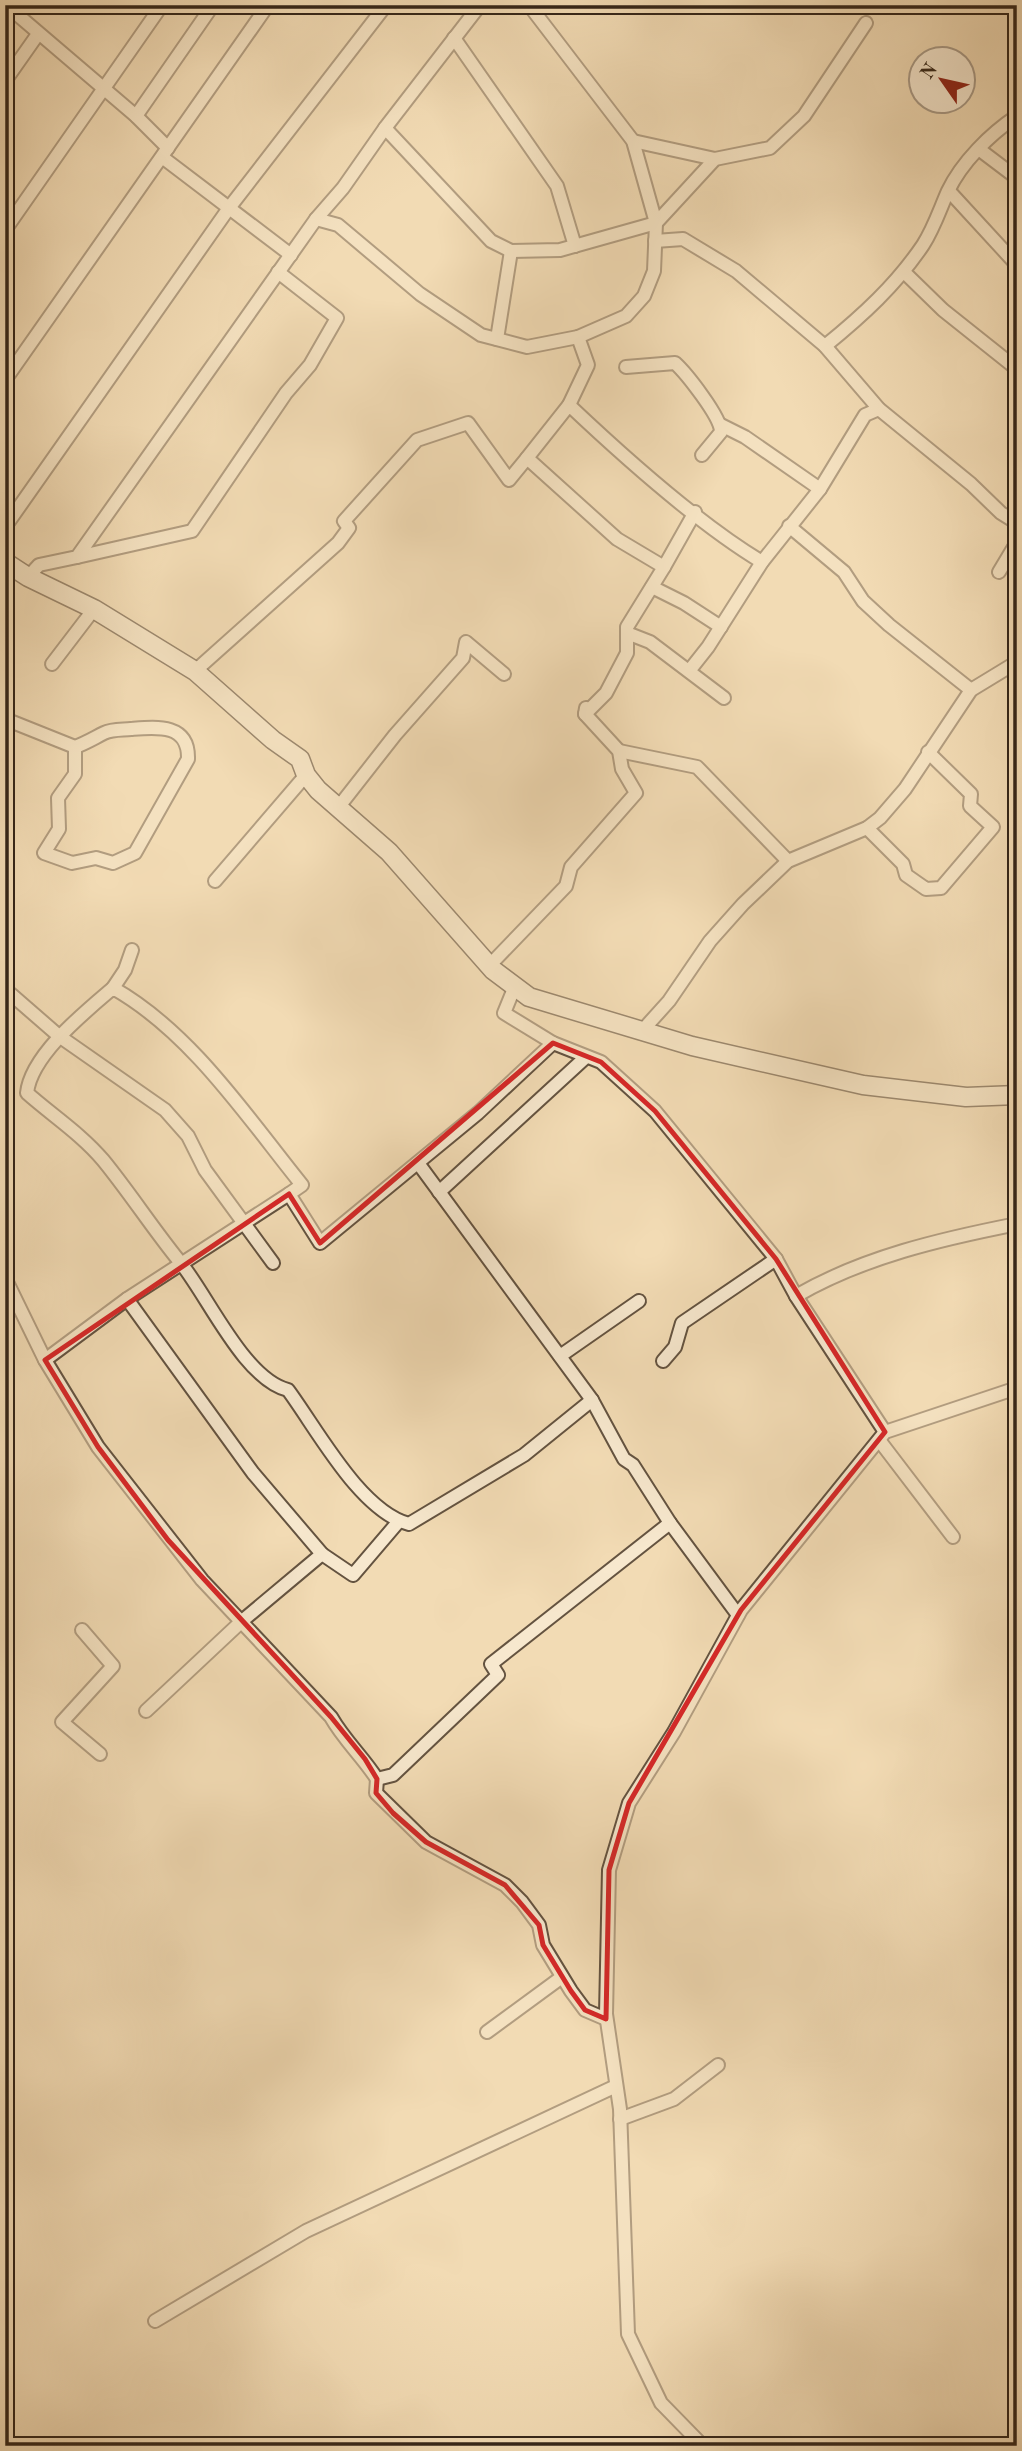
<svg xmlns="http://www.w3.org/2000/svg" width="1022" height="2451" viewBox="0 0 1022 2451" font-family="'Old Standard TT',serif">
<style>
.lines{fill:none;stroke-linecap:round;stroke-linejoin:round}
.street-casing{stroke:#645340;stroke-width:16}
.secondary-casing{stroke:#352619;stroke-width:21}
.street{stroke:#f7e8ce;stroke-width:12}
.secondary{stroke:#f7e8ce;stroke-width:18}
.marked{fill:none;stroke:#d62828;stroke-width:5;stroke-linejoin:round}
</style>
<rect width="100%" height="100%" fill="#f2dbb4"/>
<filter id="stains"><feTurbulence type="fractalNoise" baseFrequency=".00286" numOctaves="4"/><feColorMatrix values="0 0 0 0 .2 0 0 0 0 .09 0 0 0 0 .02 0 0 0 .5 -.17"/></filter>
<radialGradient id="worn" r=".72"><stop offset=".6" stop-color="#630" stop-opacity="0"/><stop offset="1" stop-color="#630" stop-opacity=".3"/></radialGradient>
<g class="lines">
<defs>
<g id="street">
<path d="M6 5 136 116 168 148"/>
<path d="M454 38 557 186 575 246"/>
<path d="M5 81 38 34"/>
<path d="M136 116 213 5"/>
<path d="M385 128 491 241 511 251 560 250 656 223 715 159 770 148 804 116 866 23"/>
<path d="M633 141 715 159"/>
<path d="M980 150 1017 178"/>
<path d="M162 157 291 255"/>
<path d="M949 191 1017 265"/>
<path d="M316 219 338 225 420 294 481 335 527 347 578 337 626 316 644 296 654 271 656 223 633 141 529 5"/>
<path d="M5 230 162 5"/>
<path d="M655 241 683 239 736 271 825 346 879 409 971 484 1001 513 1017 523"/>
<path d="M904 272 943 310 1017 369"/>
<path d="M497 339 511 251"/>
<path d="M825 346C862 316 896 285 923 245 934 228 940 209 948 191 962 162 990 134 1017 116"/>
<path d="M626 367 675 363C686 373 721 417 721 432L702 455"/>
<path d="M5 380 268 5"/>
<path d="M569 405 588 365 578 337"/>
<path d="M721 425 745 437 820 489"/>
<path d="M789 526 844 572 863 601 889 625 971 690"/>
<path d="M5 527 229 208 386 5"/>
<path d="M77 557 192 531 286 393 310 365 337 318 278 272"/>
<path d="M664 567 695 512"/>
<path d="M999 572 1017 542"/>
<path d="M28 577 39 565 77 557 316 219 343 188 385 128 480 5"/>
<path d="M652 587 684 603 721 627"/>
<path d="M627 633 650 642 724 698"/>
<path d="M52 664 94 609"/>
<path d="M195 671 338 543 349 528 344 521 417 440 468 423 509 480 527 458"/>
<path d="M689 671 708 647 762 562 820 489 865 415 879 409"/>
<path d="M585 714 606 693 627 653V627L664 567 617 539 527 458 569 405C624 457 697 523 762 562"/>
<path d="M5 719 75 747V774L58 798 59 829 44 853 72 863 96 858 113 863 135 853 188 759C189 723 156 727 131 729 123 730 112 729 104 733 94 738 86 743 75 747"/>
<path d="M619 751 697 767 788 861"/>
<path d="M337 809 395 735 463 658 466 642 504 674"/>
<path d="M867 828 903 864 906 875 926 889 941 888 993 827 970 806 971 794 928 752"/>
<path d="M215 881 306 775"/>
<path d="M489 966 566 886 571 867 636 793 622 769 619 751 585 714 586 708"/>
<path d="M515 986 504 1013 553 1043 601 1062 655 1111 776 1259 796 1296 885 1432"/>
<path d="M113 988 125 970 132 950"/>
<path d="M5 989 59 1036 165 1110 188 1136 205 1170 273 1263"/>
<path d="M642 1031 669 1001 710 941 743 904 788 861 867 828 880 818 905 789 971 690 1017 662"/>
<path d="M553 1043 478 1113 320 1243 289 1194 302 1185C247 1117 191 1032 113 988 85 1012 31 1055 27 1093 53 1116 81 1134 103 1160 130 1193 153 1229 180 1262 208 1296 244 1379 288 1390 317 1429 360 1511 409 1524L524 1455 592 1400"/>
<path d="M418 1163 592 1400 624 1459 633 1465 670 1523"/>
<path d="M439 1192 586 1057"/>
<path d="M5 1278 45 1360 98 1447 202 1580 331 1717C344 1740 363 1757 377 1779L393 1775 498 1675 491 1664 670 1523 738 1615"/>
<path d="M796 1296C863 1257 941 1239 1017 1224"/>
<path d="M127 1299 253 1473 322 1554 242 1621 146 1711"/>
<path d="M560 1356 639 1301"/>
<path d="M45 1360 127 1299 289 1194"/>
<path d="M663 1361 675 1347 682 1323 776 1259"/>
<path d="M879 1440 953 1537"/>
<path d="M322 1554 353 1575 399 1521"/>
<path d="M82 1630 113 1666 62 1722 100 1754"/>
<path d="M377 1779 376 1793 426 1842 505 1885 522 1902 539 1925 543 1945 571 1991 585 2010 606 2019"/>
<path d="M487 2032 562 1977"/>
<path d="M620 2119 674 2099 718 2065"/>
<path d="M155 2321 306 2231 616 2086"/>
<path d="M703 2446 661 2403 628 2334 620 2109 606 2014 609 1870 629 1803 674 1732 741 1610 885 1432 1017 1388"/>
</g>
<path id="secondary" d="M5 562 28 577 94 609 195 671 273 740 300 759 306 775 318 790 389 852 493 970 529 997 692 1046 863 1085 966 1097 1017 1095"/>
</defs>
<use href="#street" class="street-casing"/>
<use href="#secondary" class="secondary-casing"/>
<use href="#street" class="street"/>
<use href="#secondary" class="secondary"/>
</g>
<path d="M0 0H1022V2451H0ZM553 1043 601 1062 655 1111 776 1259 885 1432 741 1610 629 1803 609 1870 606 2019 585 2010 571 1991 543 1945 539 1925 505 1885 426 1842 393 1813 376 1793 377 1779 365 1759 331 1717 168 1540 98 1447 45 1360 289 1194 320 1243Z" fill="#f2dbb4" fill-opacity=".55" fill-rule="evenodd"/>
<path class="marked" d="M553 1043 601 1062 655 1111 776 1259 885 1432 741 1610 629 1803 609 1870 606 2019 585 2010 571 1991 543 1945 539 1925 505 1885 426 1842 393 1813 376 1793 377 1779 365 1759 331 1717 168 1540 98 1447 45 1360 289 1194 320 1243Z"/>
<rect width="1022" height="2451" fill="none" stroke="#f2dbb4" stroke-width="28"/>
<rect x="7" y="7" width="1008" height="2437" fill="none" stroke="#352619" stroke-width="3.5"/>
<rect x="14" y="14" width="994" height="2423" fill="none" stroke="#352619" stroke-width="2"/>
<g transform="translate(942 80) rotate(304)"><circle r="33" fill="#f7e8ce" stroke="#a99a86" stroke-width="2"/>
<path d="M0-5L12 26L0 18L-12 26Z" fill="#8f2418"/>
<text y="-10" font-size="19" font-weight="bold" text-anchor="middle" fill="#352619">N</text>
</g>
<rect width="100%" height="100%" filter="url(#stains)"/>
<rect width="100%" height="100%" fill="url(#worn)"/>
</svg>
